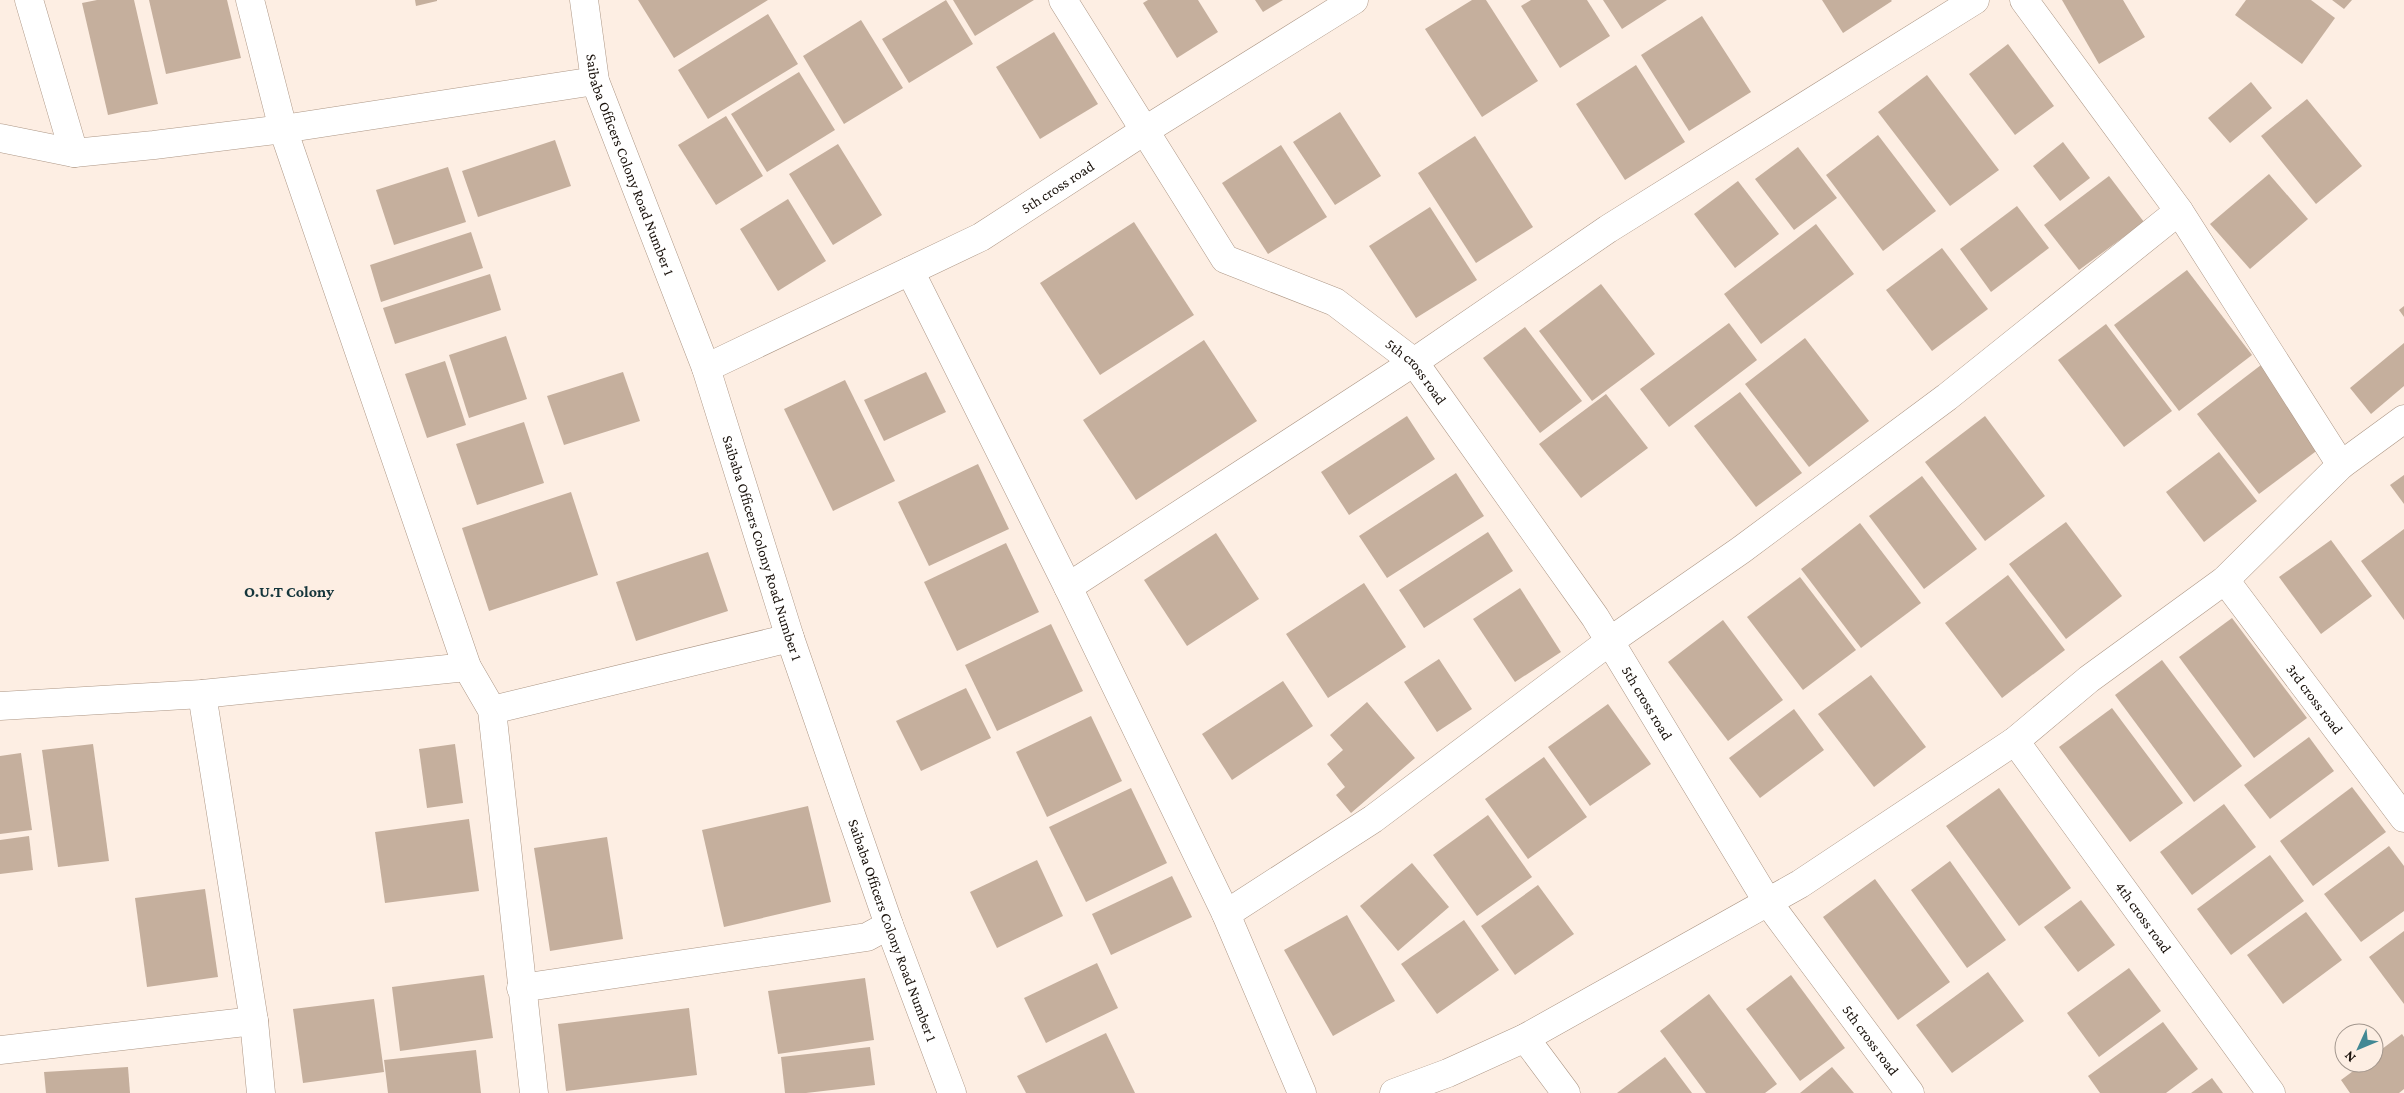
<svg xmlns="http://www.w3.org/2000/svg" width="2404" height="1093" viewBox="0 0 2404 1093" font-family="'Crimson Pro',serif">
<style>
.building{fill:#c5af9d}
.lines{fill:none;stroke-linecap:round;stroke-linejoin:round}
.minor-casing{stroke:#ad9786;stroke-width:29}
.minor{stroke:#fff;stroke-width:28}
.labels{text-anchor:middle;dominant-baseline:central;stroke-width:5;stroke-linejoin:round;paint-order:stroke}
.street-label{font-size:15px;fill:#19110b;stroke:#fdeee3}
.neighbourhood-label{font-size:16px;font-weight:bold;fill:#14353b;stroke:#fdeee3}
</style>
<rect width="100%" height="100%" fill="#fdeee3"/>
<g class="building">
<path d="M97 0H134L158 104 108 115 82 3Z"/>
<path d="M149 0H227L241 58 166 74Z"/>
<path d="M415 0H437V1L416 6Z"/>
<path d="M638 0H768L674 58Z"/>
<path d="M946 0 973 44 909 83 882 39Z"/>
<path d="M953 0H1034L975 36Z"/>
<path d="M1148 0H1198L1218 32 1177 58 1143 3Z"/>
<path d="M1255 0H1283L1263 12Z"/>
<path d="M1472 0H1486L1538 81 1482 117 1425 29Z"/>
<path d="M1531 0H1587L1610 36 1560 68 1521 6Z"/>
<path d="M1603 0H1667L1622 29Z"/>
<path d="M1822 0H1891L1892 1 1843 33Z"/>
<path d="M2062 0H2123L2145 37 2099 64Z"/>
<path d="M2246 0H2311L2335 18 2302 64 2235 15Z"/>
<path d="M2332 0H2352L2344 9Z"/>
<path d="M768 14 798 64 708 119 678 70Z"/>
<path d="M1702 16 1751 92 1689 131 1641 55Z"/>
<path d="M861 20 903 88 844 124 803 56Z"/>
<path d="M1054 32 1098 104 1040 139 996 67Z"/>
<path d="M2008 44 2054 106 2015 135 1969 74Z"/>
<path d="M1636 65 1685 142 1625 180 1576 104Z"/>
<path d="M799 72 835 130 767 172 731 114Z"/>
<path d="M1927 75 1999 170 1950 206 1878 112Z"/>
<path d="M2251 82 2272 108 2230 143 2208 118Z"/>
<path d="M2307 99 2362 166 2316 204 2261 136Z"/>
<path d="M1340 112 1381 176 1335 205 1293 142Z"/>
<path d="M726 116 763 176 716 205 678 145Z"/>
<path d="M1878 135 1936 211 1883 251 1826 175Z"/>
<path d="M1475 136 1533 227 1476 263 1418 173Z"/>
<path d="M555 140 571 186 478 217 462 171Z"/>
<path d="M2063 142 2090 178 2060 201 2033 166Z"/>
<path d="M838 144 882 215 833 245 789 174Z"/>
<path d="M1281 145 1327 217 1268 254 1222 183Z"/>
<path d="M1798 147 1837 198 1794 230 1755 179Z"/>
<path d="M448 167 466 222 394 245 376 190Z"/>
<path d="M2269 174 2308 219 2250 269 2210 224Z"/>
<path d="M2109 176 2144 222 2079 270 2044 225Z"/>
<path d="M1738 181 1779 234 1735 268 1694 214Z"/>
<path d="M788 199 826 261 778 291 740 229Z"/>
<path d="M2017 206 2049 248 1991 292 1960 249Z"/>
<path d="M1430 207 1477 280 1416 318 1369 246Z"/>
<path d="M1134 222 1194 315 1100 375 1040 283Z"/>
<path d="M1816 224 1854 274 1761 344 1724 294Z"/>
<path d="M471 232 483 268 381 302 370 265Z"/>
<path d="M1942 248 1988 309 1932 351 1886 290Z"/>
<path d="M2187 270 2252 355 2179 411 2114 325Z"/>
<path d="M490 274 501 310 395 344 383 308Z"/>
<path d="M1601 284 1655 354 1592 401 1539 331Z"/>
<path d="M2404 306V317L2399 310Z"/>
<path d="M1729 323 1757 360 1669 427 1640 389Z"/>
<path d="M2106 324 2172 411 2124 447 2058 360Z"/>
<path d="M1525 327 1582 401 1540 433 1483 358Z"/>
<path d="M506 336 527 399 469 418 449 355Z"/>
<path d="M1805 338 1869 421 1809 467 1745 384Z"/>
<path d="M1204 340 1257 421 1136 500 1083 420Z"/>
<path d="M2404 343V386L2371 414 2350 388Z"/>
<path d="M445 361 466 425 427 438 405 374Z"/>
<path d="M2261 365 2323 446 2259 494 2197 414Z"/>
<path d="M623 372 640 421 564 445 547 396Z"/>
<path d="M926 372 946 412 884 441 864 400Z"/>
<path d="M845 380 895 481 833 511 784 409Z"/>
<path d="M1740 392 1802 473 1756 507 1694 426Z"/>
<path d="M1606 394 1648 448 1581 498 1539 444Z"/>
<path d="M1407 416 1435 459 1349 515 1321 472Z"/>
<path d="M1985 416 2045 496 1985 541 1925 462Z"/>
<path d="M524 422 544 483 477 505 456 444Z"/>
<path d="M2219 452 2257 501 2204 542 2166 492Z"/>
<path d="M978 464 1009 529 929 566 898 502Z"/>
<path d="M1456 473 1484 516 1387 578 1359 536Z"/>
<path d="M2404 475V504L2390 485Z"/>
<path d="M1922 476 1977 549 1924 589 1869 516Z"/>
<path d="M571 492 598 575 489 611 462 528Z"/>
<path d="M2066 522 2122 596 2066 639 2009 564Z"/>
<path d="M1860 523 1921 603 1861 648 1801 569Z"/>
<path d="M2404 529V620L2361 561Z"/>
<path d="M1488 532 1513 571 1424 628 1399 590Z"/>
<path d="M1216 533 1259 599 1187 646 1144 580Z"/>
<path d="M2331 540 2372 596 2321 634 2279 577Z"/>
<path d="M1006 543 1039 612 957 651 924 582Z"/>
<path d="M708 552 728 611 636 641 616 582Z"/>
<path d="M2008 575 2065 650 2002 698 1945 623Z"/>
<path d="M1800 577 1856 650 1803 690 1747 617Z"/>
<path d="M1364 583 1406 647 1328 698 1286 634Z"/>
<path d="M1520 588 1561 652 1515 682 1473 619Z"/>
<path d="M2232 618 2307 718 2254 758 2179 657Z"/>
<path d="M1723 620 1783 700 1728 741 1668 662Z"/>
<path d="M1051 624 1083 691 997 731 965 665Z"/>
<path d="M1439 659 1472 709 1437 732 1404 682Z"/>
<path d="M2162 660 2242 766 2194 802 2115 695Z"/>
<path d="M1871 675 1926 747 1874 787 1818 714Z"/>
<path d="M1283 681 1313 726 1232 780 1202 734Z"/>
<path d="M966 688 991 738 921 771 896 721Z"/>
<path d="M1367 702 1415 758 1351 813 1336 795 1345 787 1327 764 1343 750 1330 735Z"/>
<path d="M1608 704 1651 764 1590 806 1548 747Z"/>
<path d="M2112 708 2183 803 2130 842 2059 747Z"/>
<path d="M1794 709 1824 750 1760 798 1729 758Z"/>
<path d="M1091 716 1122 781 1047 817 1016 752Z"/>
<path d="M2309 737 2334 771 2270 819 2244 785Z"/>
<path d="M93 744 109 861 58 867 42 750Z"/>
<path d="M455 744 463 803 427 808 419 749Z"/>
<path d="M21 753 32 830 0 834V756Z"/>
<path d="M1544 757 1587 817 1528 859 1485 799Z"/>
<path d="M2352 787 2386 832 2313 886 2280 841Z"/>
<path d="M1131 788 1167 863 1086 902 1049 827Z"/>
<path d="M1999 788 2071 888 2019 926 1946 826Z"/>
<path d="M2224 804 2256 847 2192 895 2160 852Z"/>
<path d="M808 806 831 902 724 927 702 830Z"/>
<path d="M1488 815 1532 877 1477 916 1433 855Z"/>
<path d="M469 819 479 891 385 903 375 832Z"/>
<path d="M29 836 33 870 0 874V840Z"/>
<path d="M607 837 623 939 550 951 534 848Z"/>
<path d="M2389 846 2404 866V911L2361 942 2324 894Z"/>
<path d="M2270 855 2304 901 2231 955 2197 909Z"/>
<path d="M1037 860 1063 916 997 948 970 892Z"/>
<path d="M1950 861 2006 940 1967 968 1911 890Z"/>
<path d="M1412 863 1449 907 1398 951 1360 906Z"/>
<path d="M1172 876 1192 917 1111 955 1092 914Z"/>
<path d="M1875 879 1950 982 1898 1020 1823 917Z"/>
<path d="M1538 885 1574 934 1515 975 1481 926Z"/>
<path d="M205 889 218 977 147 987 135 898Z"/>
<path d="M2081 900 2115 945 2078 972 2044 927Z"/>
<path d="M2306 912 2342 960 2283 1004 2247 955Z"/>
<path d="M1347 915 1395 1001 1333 1036 1284 950Z"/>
<path d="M1464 920 1499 970 1437 1014 1401 964Z"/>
<path d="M2404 931V1004L2369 957Z"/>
<path d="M1097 963 1118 1008 1046 1043 1024 998Z"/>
<path d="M2129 968 2161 1011 2099 1057 2067 1013Z"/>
<path d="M1988 972 2024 1021 1952 1073 1916 1025Z"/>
<path d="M484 975 493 1038 400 1051 392 987Z"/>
<path d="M1791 975 1845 1048 1800 1081 1746 1009Z"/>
<path d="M865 978 874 1040 778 1054 768 991Z"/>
<path d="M1709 994 1777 1084 1765 1093H1706L1660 1031Z"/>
<path d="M374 999 384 1072 303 1083 293 1009Z"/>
<path d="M689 1008 697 1075 566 1091 558 1024Z"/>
<path d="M2163 1022 2198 1069 2166 1093H2100L2088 1076Z"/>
<path d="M1106 1033 1135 1093H1026L1017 1076Z"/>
<path d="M2402 1034 2404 1037V1089L2399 1093H2350L2341 1080 2364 1063H2374V1055Z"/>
<path d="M870 1047 875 1085 806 1093H785L781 1057Z"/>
<path d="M476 1050 481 1093H388L384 1060Z"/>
<path d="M1665 1057 1692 1093H1617Z"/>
<path d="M128 1067 130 1093H46L44 1072Z"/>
<path d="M1832 1067 1854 1093H1800Z"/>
<path d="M2212 1078 2223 1093H2191Z"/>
</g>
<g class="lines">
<defs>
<g id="minor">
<path d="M29 0 74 153"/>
<path d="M250 0 283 129 467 667 492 710 534 1093"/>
<path id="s1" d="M584 0 595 81 706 368 790 638 889 925 952 1093"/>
<path id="s2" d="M1063 0 1225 259 1335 302 1414 362 1595 617 1767 901 1910 1093"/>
<path d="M2024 0 2179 211 2341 465"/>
<path d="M0 138 74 153 154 145 283 129 595 81"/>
<path d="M910 271 1068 587 1226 914 1302 1093"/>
<path id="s3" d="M706 368 981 237 1144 131 1354 0"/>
<path id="s4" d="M2225 580 2404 818"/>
<path d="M1068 587 1414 362 1608 229 1975 0"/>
<path d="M202 694 254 1021 261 1093"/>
<path d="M0 706 202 694 467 667"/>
<path d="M492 710 790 638"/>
<path id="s5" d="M2015 741 2271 1093"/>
<path d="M1226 914 1373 819 1610 641 1741 550 1947 397 2179 211"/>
<path d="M521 988 867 937 889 925"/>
<path d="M1525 1038 1566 1093"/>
<path d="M0 1050 254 1021"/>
<path d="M1394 1093 1448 1073 1525 1038 1800 884 2015 741 2089 679 2225 580 2341 465 2404 419"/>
</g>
</defs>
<use href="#minor" class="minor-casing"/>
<use href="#minor" class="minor"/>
</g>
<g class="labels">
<g class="street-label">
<text stroke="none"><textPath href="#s1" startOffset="172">Saibaba Officers Colony Road Number 1</textPath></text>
<text stroke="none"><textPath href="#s3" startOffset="396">5th cross road</textPath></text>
<text stroke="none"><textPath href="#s2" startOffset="531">5th cross road</textPath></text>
<text stroke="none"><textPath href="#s1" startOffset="578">Saibaba Officers Colony Road Number 1</textPath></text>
<text stroke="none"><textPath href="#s4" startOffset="149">3rd cross road</textPath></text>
<text stroke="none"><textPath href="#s2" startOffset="936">5th cross road</textPath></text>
<text stroke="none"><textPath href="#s5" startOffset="218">4th cross road</textPath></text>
<text stroke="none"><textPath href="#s1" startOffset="982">Saibaba Officers Colony Road Number 1</textPath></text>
<text stroke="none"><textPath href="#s2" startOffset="1341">5th cross road</textPath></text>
</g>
<g class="neighbourhood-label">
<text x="289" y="591">O.U.T Colony</text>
</g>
</g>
<g transform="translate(2359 1048) rotate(226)"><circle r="24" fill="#fdeee3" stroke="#a2968d"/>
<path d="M0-4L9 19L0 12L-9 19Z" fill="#428894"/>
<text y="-8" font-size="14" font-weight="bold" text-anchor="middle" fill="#19110b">N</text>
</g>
</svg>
